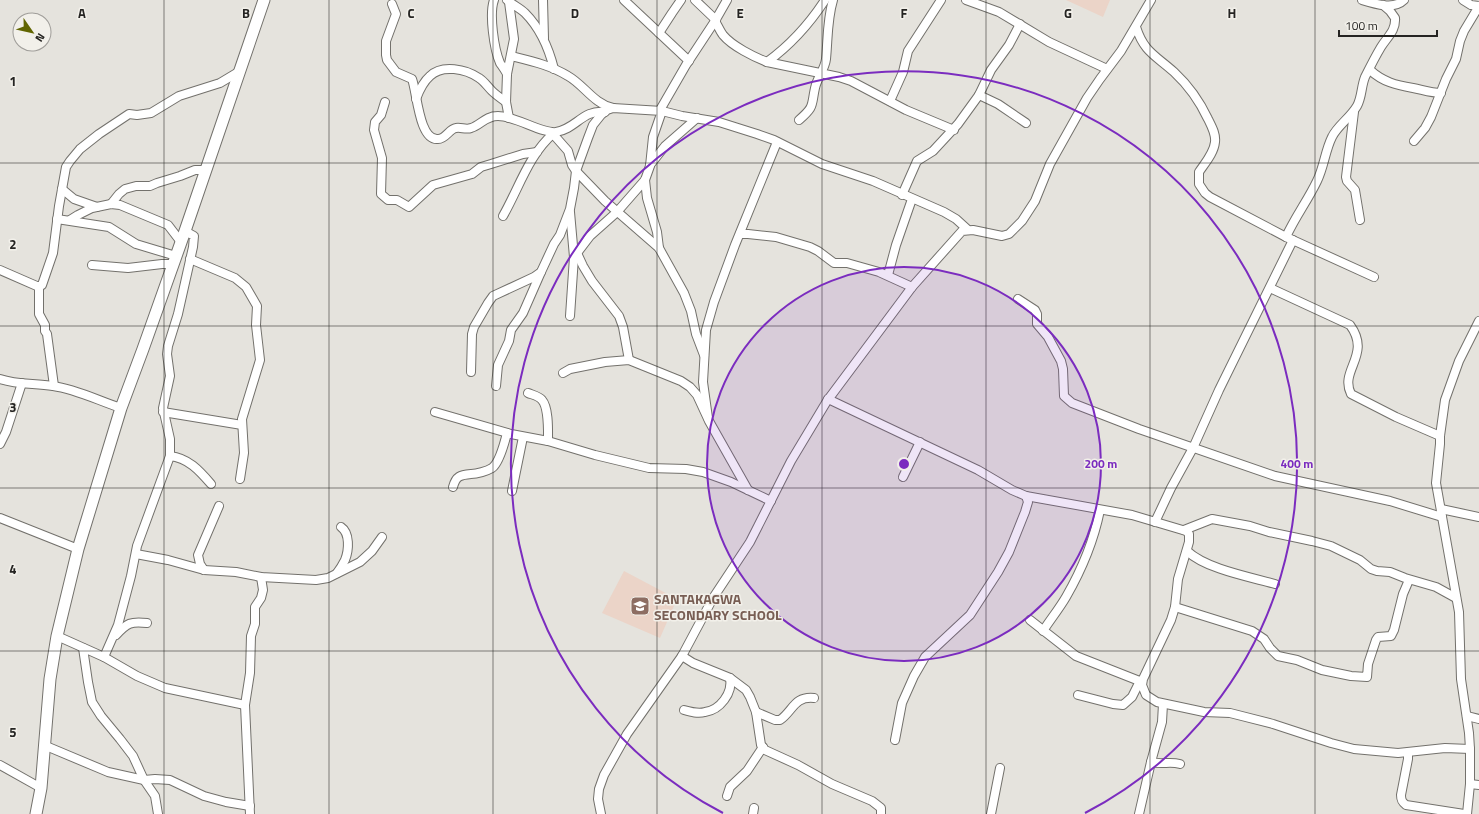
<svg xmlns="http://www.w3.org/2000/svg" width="1479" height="814" viewBox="0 0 1479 814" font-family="'Titillium Web',sans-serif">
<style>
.education{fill:#ebd4c8}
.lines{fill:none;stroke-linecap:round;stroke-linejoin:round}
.street-casing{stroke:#73716c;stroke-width:10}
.secondary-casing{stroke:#73716c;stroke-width:13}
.street{stroke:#fff;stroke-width:8}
.secondary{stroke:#fff;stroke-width:11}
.grid{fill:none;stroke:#252422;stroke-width:1;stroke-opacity:0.55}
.ring{fill:none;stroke:#7b2cbf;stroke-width:2}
.labels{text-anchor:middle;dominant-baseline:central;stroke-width:3;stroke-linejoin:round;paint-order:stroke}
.education-label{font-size:14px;font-weight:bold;fill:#785e54;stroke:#f2f0ea;text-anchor:start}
.grid-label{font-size:13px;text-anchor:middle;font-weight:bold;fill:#252422;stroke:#f2f0ea;stroke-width:3;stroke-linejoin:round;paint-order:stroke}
.centre{fill:#7b2cbf;stroke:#f2f0ea;stroke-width:2}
.ring-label{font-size:12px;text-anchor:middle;font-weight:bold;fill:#7b2cbf;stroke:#f2f0ea;stroke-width:3;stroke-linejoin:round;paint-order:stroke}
</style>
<rect width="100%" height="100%" fill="#e5e3dd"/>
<g class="education">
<path d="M1066 0H1110L1103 17Z"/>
<path d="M624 571 677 599 660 638 602 613Z"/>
</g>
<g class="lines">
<defs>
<g id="street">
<path d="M494 0C489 14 494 49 500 63 502 66 505 70 507 74"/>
<path d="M507 0C513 5 520 8 525 13 541 29 549 49 554 69"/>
<path d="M543 0 544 38"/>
<path d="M624 0 689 61"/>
<path d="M695 0 716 20"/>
<path d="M966 0 999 12 1049 42 1107 69"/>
<path d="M1362 0C1375 4 1394 10 1404 0"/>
<path d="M1463 0 1471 5 1479 6"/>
<path d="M392 4 396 14 386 41V55L387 60 396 72 412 79C417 92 419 141 438 139 446 139 449 129 456 128 461 127 466 130 471 128 481 125 485 116 498 116 515 116 543 134 556 132 576 129 583 109 605 112"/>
<path d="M715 21C718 26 720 31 723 35 732 46 754 57 767 62L839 77 851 81 906 110 954 130"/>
<path d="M1136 27C1144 52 1155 55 1174 72 1188 85 1200 102 1208 119 1212 127 1216 134 1215 142 1214 153 1205 163 1199 172V184L1205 193 1210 197 1286 237 1374 277"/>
<path d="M659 33 672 13 681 0"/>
<path d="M511 56C531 61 550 65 568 76 584 85 594 104 613 108"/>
<path d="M767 62C789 46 810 23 825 0"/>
<path d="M1370 70C1383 82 1396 85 1413 88 1423 90 1431 93 1441 93"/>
<path d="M979 95 998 104 1026 123"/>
<path d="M416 99C419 91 423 82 430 76 442 64 466 69 479 78 484 81 487 86 492 91 496 95 501 98 506 102"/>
<path d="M890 101 903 72 908 51 941 0"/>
<path d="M385 102 381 115 375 122 374 130 382 158 381 194 388 200H397L409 207 433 185 472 174 481 167 491 164 523 154 537 152"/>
<path d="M660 110 686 65 715 21 727 0"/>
<path d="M1354 112 1346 177 1347 181 1355 190 1360 220"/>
<path d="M509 118 506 102 507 74 514 39 509 2"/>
<path d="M799 120C815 106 811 106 815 88 817 78 825 69 826 59 828 39 827 20 833 0"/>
<path d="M553 134 568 151 572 165 576 171 605 201 659 248 684 293 691 311 696 334 704 355"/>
<path d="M1414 141 1425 128 1431 117 1446 79 1456 59 1460 41 1464 31 1479 6"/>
<path d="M650 165 665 146 697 118"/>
<path d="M645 180 647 198 657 232 659 248"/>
<path d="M62 189 74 199 97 207"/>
<path d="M902 195 917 161 933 151 958 124 979 95 991 70 1009 45 1020 24"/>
<path d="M111 204 119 194 125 189 136 186H150L157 183 180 176 195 170H205"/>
<path d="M570 212 574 257 570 316"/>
<path d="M503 216C519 188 529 154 554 133"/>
<path d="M57 219 109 227 136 244 176 256"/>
<path d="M70 220 78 215 92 208 111 204 120 205 168 225 181 242"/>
<path d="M740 234H748L776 237 810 247 818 251 834 263H847L879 272 912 287"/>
<path d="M1286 237C1295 217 1308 200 1317 181 1324 167 1325 151 1332 137 1337 126 1350 118 1357 106 1362 97 1361 87 1365 77 1370 67 1375 57 1381 47 1387 37 1396 31 1395 18L1390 11 1383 5"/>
<path d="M577 253 583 266 592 281 619 316 623 327 629 360"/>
<path d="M574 257 590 236 617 212 645 180 650 166 653 137 662 111"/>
<path d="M190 259 235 278 246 287 257 306 256 325 260 360 242 419 244 453 240 479"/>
<path d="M92 265 128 268 162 264H173"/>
<path d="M0 270 39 287 42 285 53 253 59 206 66 167 70 161 80 149 99 134 129 114 137 115 151 113 179 96 220 83 240 71"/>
<path d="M888 275 896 245 912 199"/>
<path d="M39 287V314L45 325V331L47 334 54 386"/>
<path d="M1270 288 1350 325C1372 355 1339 370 1351 394L1396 417 1440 436"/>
<path d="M1018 299 1035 310 1037 314V324L1048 337 1061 361 1063 369 1064 396 1072 403 1139 429 1275 476 1390 501 1442 517"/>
<path d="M471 372 472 334 474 327 488 303 493 296 534 277 541 272 554 244 560 235 570 209 574 188 576 171 588 138 593 125 601 115 607 110 613 108 662 111 682 116 719 122 757 134 774 140 822 164 873 181 944 212 956 219 967 229"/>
<path d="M563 373 570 369 605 362 629 360 681 381 690 387 697 395 709 421 748 490"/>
<path d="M0 379C17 385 35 383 53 386 76 389 99 401 121 408"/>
<path d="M496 386 498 365 509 341 511 330 523 313 541 272"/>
<path d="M528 393C533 395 539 396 542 400 549 408 548 431 548 441"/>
<path d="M828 399 978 470 1012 490 1026 496 1132 515 1186 531 1189 534V542L1178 579 1175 607 1171 620 1143 679 1142 685 1146 695 1157 702 1204 712 1230 713 1273 724 1331 743 1354 749 1398 753 1445 748 1470 749"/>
<path d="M163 412 242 425"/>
<path d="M435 412 511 434 548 441 595 455 649 468 686 469 703 472 731 482 771 501"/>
<path d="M708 418 703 382 706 330 714 302 735 245 777 142"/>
<path d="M0 444 6 432 22 383"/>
<path d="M170 456C188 458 199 470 211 484"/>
<path d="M903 477 920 442"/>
<path d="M453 487C456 476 460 475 471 474 477 474 487 471 492 468 499 463 505 441 507 433"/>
<path d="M512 491 523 437"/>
<path d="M1441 509 1479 517"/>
<path d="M0 518 78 549"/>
<path d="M1155 522 1171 488 1193 448 1219 390 1293 240"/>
<path d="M1184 530 1212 519 1250 526 1269 532 1312 541 1331 546 1360 560 1371 569 1377 571 1390 572 1405 578 1436 587 1456 598"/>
<path d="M1187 551C1206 569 1250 577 1275 584"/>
<path d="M136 554 168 560 204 570 236 572 261 577 316 580 328 578 360 562 372 551 382 537"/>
<path d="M204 570 200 564 198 555 219 506"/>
<path d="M337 573C340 569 343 564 345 560 349 550 350 533 341 527"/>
<path d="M1175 607 1252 631 1264 639 1270 648 1278 656 1297 660 1322 670 1351 676 1367 677 1368 664 1376 640 1378 637 1391 636 1394 630 1403 594 1409 580"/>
<path d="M1030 620 1076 656 1142 682"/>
<path d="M1043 631C1050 620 1059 609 1066 597 1081 571 1094 540 1100 510"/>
<path d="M116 635C127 623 131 621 147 623"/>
<path d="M57 636 104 657 137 676 165 688 245 705"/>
<path d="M83 648 88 682 92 702 101 716 120 739 133 756 144 780 155 796 158 814"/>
<path d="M682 656 693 663 730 678 746 690 750 697 756 712 761 745 765 750 798 765 832 784 872 801 881 808V814"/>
<path d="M104 657 118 625 131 576 137 546 170 456V439L163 408 170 376 167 354 168 346 178 314 193 247 194 236 185 231"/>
<path d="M1078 695 1113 704 1123 705 1132 697 1140 681"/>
<path d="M684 710C691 712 698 714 705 712 720 710 733 693 730 678"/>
<path d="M756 712 775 720H780C793 711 794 696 814 698"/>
<path d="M1467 716 1479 719"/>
<path d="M895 740 902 703 914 676 925 657 970 615 998 572 1009 552 1025 512 1028 502 1026 496"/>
<path d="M46 746 108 772 144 780 155 779 170 780 204 796 226 802 250 806"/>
<path d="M1408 753V759L1401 795C1401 800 1402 802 1406 805L1464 814"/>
<path d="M1151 762C1163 765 1169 761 1180 764"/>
<path d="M0 765 41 788"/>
<path d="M1470 784 1479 785"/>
<path d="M727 796 730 787 747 771 763 747"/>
<path d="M250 814 245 705 250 673 251 636 255 624V607L261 598 263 590 261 577"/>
<path d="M601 814 598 799 599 789 604 775 627 734 682 656 713 598 750 542 791 461 827 401 912 287 962 231 973 230 1002 236 1009 234 1022 221 1035 201 1050 164 1087 98 1100 79 1121 51 1151 0"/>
<path d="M753 814 754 808"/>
<path d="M991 814 1000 768"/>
<path d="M1139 814 1151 762 1162 722 1163 704"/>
<path d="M1467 814 1470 784V749L1469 733 1461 679 1459 612 1436 483 1440 444V436L1445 400 1459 361 1479 321"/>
</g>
<path id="secondary" d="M36 814 41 788 50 679 57 636 78 549 121 408 143 349 185 231 264 0"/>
</defs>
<use href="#street" class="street-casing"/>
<use href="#secondary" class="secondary-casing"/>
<use href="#street" class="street"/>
<use href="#secondary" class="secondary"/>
</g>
<path class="grid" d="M164 0V814M329 0V814M493 0V814M657 0V814M822 0V814M986 0V814M1150 0V814M1315 0V814M0 163H1479M0 326H1479M0 488H1479M0 651H1479"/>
<circle cx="904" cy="464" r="197" fill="#7b2cbf" fill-opacity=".12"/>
<g class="ring">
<circle cx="904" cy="464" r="197"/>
<path d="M723 813A393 393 0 1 1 1085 813"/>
</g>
<defs>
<symbol id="school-square" viewBox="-11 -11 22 22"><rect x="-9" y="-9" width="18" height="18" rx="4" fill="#8d6e63" stroke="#f2f0ea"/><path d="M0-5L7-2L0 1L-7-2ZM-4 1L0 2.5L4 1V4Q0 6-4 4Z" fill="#fff"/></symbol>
</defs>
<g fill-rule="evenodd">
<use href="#school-square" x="629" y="595" width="22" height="22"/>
</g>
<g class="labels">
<g class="education-label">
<text x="654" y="598">SANTAKAGWA<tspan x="654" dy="16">SECONDARY SCHOOL</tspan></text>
</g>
</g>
<g class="grid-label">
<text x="82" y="18">A</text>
<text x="246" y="18">B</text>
<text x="411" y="18">C</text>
<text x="575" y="18">D</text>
<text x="740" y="18">E</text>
<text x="904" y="18">F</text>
<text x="1068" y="18">G</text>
<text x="1232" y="18">H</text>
<text x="13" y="86">1</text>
<text x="13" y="249">2</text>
<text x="13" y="412">3</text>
<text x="13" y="574">4</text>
<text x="13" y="737">5</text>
</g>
<circle cx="904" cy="464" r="6" class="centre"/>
<g class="ring-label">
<text x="1101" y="468">200 m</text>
<text x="1297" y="468">400 m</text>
</g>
<g transform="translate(32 32) rotate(124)"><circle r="19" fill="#f2f0ea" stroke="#a09e9a"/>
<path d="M0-3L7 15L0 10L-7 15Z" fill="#616500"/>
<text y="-6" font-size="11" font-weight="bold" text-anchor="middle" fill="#252422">N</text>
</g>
<path d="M1339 30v6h98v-6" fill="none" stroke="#252422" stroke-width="2"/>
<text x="1345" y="30" font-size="12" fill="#252422" stroke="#f2f0ea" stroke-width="3" paint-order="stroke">100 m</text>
</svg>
